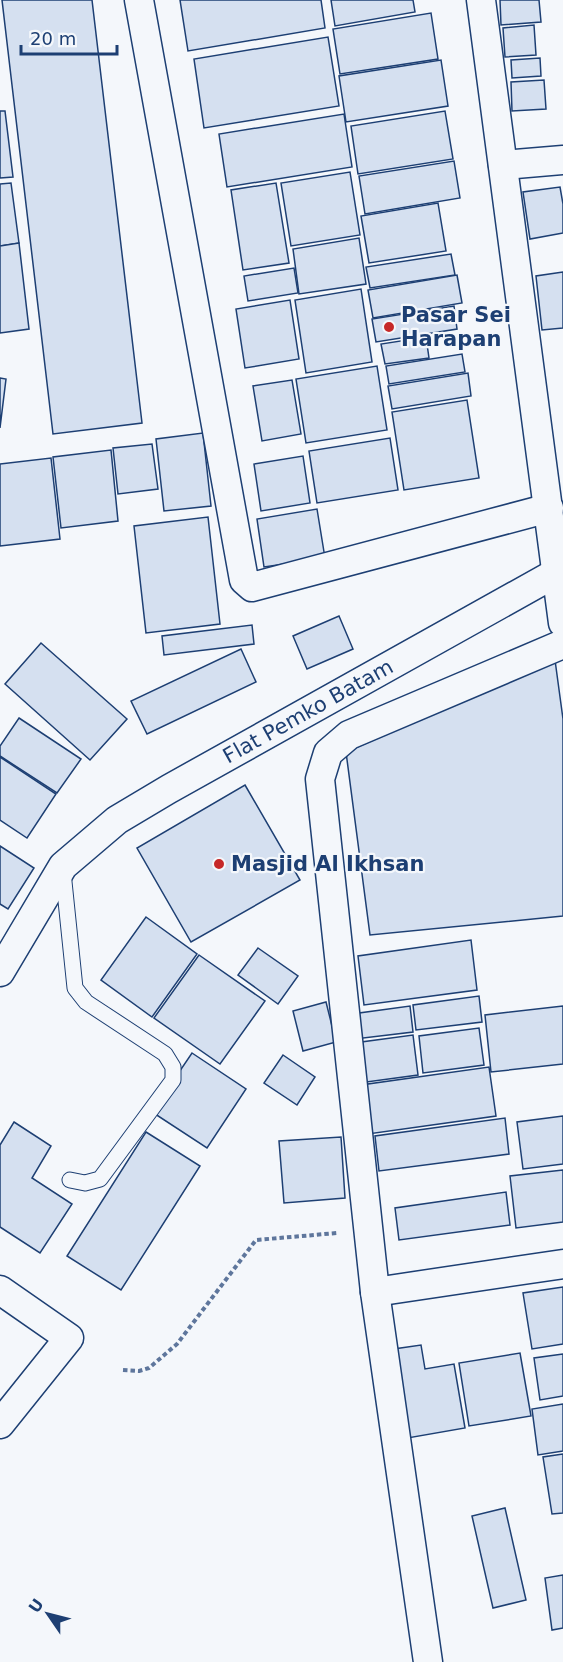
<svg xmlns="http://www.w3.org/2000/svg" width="563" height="1662" viewBox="0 0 563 1662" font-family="'DejaVu Sans',sans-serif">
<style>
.building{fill:#d5e0f0;stroke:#1d3f73;stroke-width:1.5}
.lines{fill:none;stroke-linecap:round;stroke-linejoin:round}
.lane-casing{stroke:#1d3f73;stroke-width:17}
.street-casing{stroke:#1d3f73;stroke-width:31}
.path{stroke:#5e769c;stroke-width:4;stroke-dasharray:4.5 3;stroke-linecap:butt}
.lane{stroke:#f4f7fb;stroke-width:15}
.street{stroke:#f4f7fb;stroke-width:28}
.poi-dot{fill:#c62828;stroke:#f4f7fb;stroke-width:2}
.labels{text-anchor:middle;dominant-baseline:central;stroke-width:4.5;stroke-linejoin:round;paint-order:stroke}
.poi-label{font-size:21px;font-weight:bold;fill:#1d3f73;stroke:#f4f7fb;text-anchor:start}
.street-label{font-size:21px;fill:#1d3f73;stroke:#f4f7fb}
</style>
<rect width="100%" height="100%" fill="#f4f7fb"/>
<g class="building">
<path d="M2 0H92L142 423 53 434Z"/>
<path d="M180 0H321L325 28 188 51Z"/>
<path d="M331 0H413L415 12 335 26Z"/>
<path d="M500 0H539L541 22 501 25Z"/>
<path d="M431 13 438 59 340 74 333 29Z"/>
<path d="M534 25 536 55 505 57 503 28Z"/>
<path d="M328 37 339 106 204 128 194 59Z"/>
<path d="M540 58 541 76 512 78 511 60Z"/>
<path d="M441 60 448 106 346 122 339 76Z"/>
<path d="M544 80 546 109 512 111 511 82Z"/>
<path d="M0 111H5L13 177 0 178Z"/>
<path d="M445 111 453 159 358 174 351 126Z"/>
<path d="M344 114 352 167 227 187 219 134Z"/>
<path d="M454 161 460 198 365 214 359 176Z"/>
<path d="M350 172 360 235 291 246 281 183Z"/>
<path d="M11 183 19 243 0 246V184Z"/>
<path d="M276 183 289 263 243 270 231 190Z"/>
<path d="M560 187 563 204V233L530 239 523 192Z"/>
<path d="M438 203 446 251 369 263 361 216Z"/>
<path d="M359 238 366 284 299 294 293 249Z"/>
<path d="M19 243 29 329 0 333V246Z"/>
<path d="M451 254 455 275 370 288 366 267Z"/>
<path d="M294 268 298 293 248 301 244 276Z"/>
<path d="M563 272V328L542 330 536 276Z"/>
<path d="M457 275 462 303 373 318 368 290Z"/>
<path d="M361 289 372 362 306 373 295 300Z"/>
<path d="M290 300 299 359 245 368 236 309Z"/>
<path d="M454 306 457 329 376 342 372 319Z"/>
<path d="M426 337 429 358 385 364 381 344Z"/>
<path d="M462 354 465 372 389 384 386 366Z"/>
<path d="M377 366 387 430 306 443 296 379Z"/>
<path d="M468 373 471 396 392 409 388 386Z"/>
<path d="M0 378 6 379 0 428Z"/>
<path d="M292 380 301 434 262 441 253 386Z"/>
<path d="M467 400 479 478 404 490 392 412Z"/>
<path d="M203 433 211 506 164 511 156 439Z"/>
<path d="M390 438 398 490 317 503 309 451Z"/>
<path d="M152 444 158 489 118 494 113 448Z"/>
<path d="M111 450 118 521 61 528 53 457Z"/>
<path d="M303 456 310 503 261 511 254 464Z"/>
<path d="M51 458 60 539 0 546V464Z"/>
<path d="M317 509 325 558 264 567 257 519Z"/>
<path d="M208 517 220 624 146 633 134 526Z"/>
<path d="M339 616 353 649 307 669 293 636Z"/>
<path d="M252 625 254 644 164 655 162 636Z"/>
<path d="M41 643 127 719 90 760 5 684Z"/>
<path d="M241 649 256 682 147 734 131 701Z"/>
<path d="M555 660 563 719V916L370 935 346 752Z"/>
<path d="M19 718 81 759 57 793 0 756V746Z"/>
<path d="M0 757 56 794 27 838 0 820Z"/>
<path d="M245 785 300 880 191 942 137 848Z"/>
<path d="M0 846 34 868 8 909 0 904Z"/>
<path d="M146 917 197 954 152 1017 101 980Z"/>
<path d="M471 940 477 990 364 1005 358 956Z"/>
<path d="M258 948 298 976 278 1004 238 975Z"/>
<path d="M199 955 265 1001 220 1064 154 1018Z"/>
<path d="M479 996 482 1022 416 1030 413 1005Z"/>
<path d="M326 1002 336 1042 303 1051 293 1011Z"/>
<path d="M410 1006 413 1032 355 1039 352 1014Z"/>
<path d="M563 1006V1064L491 1072 485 1015Z"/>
<path d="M479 1028 484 1065 423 1073 419 1036Z"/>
<path d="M413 1035 418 1075 359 1083 354 1043Z"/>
<path d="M192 1053 246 1089 207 1148 152 1112Z"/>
<path d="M283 1055 315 1077 297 1105 264 1083Z"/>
<path d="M489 1067 496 1116 368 1134 361 1085Z"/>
<path d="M563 1116V1164L523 1169 517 1122Z"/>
<path d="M505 1118 509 1154 379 1171 375 1136Z"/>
<path d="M14 1122 51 1146 32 1178 72 1204 40 1253 0 1227V1145Z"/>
<path d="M146 1132 200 1166 121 1290 67 1256Z"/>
<path d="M341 1137 345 1198 284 1203 279 1141Z"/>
<path d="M563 1170V1222L516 1228 510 1176Z"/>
<path d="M506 1192 510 1225 399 1240 395 1208Z"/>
<path d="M563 1287V1344L532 1349 523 1293Z"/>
<path d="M421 1345 425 1369 454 1364 465 1428 402 1439 387 1350Z"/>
<path d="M520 1353 531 1416 469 1426 459 1363Z"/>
<path d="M563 1354V1396L540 1400 534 1358Z"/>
<path d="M563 1404V1451L538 1455 532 1409Z"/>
<path d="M563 1454V1513L552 1514 543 1457Z"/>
<path d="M505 1508 526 1600 493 1608 472 1516Z"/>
<path d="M563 1575V1628L552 1630 545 1578Z"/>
</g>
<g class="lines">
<defs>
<path id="lane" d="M63 872 75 988 86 1002 165 1054 173 1067V1080L100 1179 85 1183 70 1180"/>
<g id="street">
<path d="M139 0 244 580 252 587 549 508"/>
<path d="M481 0 563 623"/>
<path d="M503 165 563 160"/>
<path id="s1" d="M0 972 63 866 117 820 169 789 563 569"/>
<path d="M0 1290 69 1338 0 1424"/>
<path d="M375 1292 563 1264"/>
<path d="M428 1662 375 1292 320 779 328 753 349 735 563 644"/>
</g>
</defs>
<use href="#lane" class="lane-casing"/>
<use href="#street" class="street-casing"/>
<path class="path" d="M123 1370 139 1371 149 1368 177 1344 256 1240 337 1233"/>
<use href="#lane" class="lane"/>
<use href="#street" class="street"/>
</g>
<g class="poi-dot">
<circle cx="389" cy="327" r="6"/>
<circle cx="219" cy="864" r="6"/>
</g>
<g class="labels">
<g class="poi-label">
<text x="401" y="315">Pasar Sei<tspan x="401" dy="24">Harapan</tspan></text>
<text x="231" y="864">Masjid Al Ikhsan</text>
</g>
<g class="street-label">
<text stroke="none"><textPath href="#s1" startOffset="414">Flat Pemko Batam</textPath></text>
</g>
</g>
<g transform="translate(48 1614) rotate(305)" stroke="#f4f7fb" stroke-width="4.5" paint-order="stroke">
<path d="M0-4.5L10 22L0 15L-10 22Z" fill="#1d3f73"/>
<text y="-9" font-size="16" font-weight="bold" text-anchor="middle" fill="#1d3f73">U</text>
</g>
<path d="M21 45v9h96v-9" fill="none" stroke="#1d3f73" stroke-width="3"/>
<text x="30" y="45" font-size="18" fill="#1d3f73" stroke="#f4f7fb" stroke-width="4.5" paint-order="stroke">20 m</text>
</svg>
